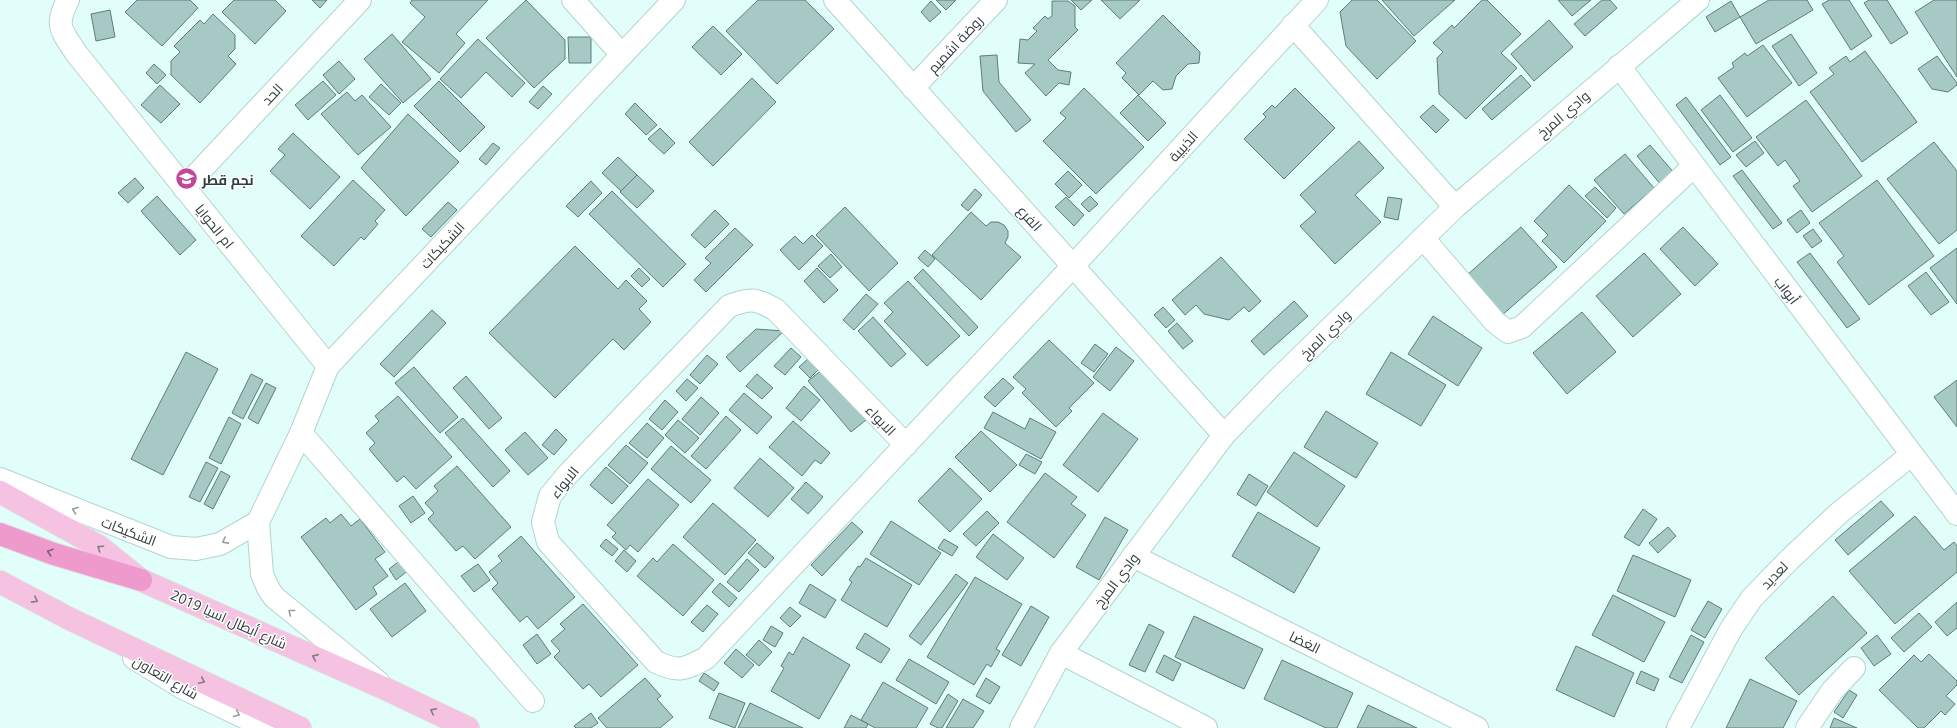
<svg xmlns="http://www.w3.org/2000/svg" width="1957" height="728" viewBox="0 0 1957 728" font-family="'Open Sans',Cairo,sans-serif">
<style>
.building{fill:#a7c9c5;stroke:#5e7d79}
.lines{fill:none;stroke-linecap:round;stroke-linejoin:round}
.minor-casing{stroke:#b2d4cf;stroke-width:24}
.major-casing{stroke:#dee0e0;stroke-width:24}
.highway-casing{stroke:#dee0e0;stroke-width:24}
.minor{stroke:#fff;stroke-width:22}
.major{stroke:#f5c2e1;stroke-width:22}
.highway{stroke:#ef9acd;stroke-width:22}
.oneway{stroke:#979e9d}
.oneway2{stroke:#887986}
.oneway3{stroke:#7c6275}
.labels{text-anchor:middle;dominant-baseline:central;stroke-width:3;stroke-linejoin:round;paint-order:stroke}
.street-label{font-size:14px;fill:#2f3d3b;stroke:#fff}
.poi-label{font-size:14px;font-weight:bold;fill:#2f3d3b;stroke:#fff;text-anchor:start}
</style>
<rect width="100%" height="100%" fill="#e2fefa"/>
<g class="building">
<path d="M137 0H190L198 8 162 46 125 12Z"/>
<path d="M234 0H275L286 11 255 44 222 12Z"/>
<path d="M312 0H327L320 8Z"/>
<path d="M412 0H488L456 34 465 43 439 73 402 42 425 17 410 3Z"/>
<path d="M526 0 565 40V59L534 88 486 38Z"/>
<path d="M758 0H805L834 29 777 84 726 31Z"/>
<path d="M936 0H956L946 10Z"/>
<path d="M1071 0H1092L1081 10Z"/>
<path d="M1101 0H1140L1120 19Z"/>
<path d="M1352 0H1377L1416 41 1377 79 1346 46 1340 12Z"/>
<path d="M1382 0H1455L1414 36Z"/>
<path d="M1482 0H1487L1521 34 1501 53 1517 68 1466 119 1439 94 1437 58 1443 52 1433 43 1452 25 1454 28Z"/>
<path d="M1558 0H1591L1572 16Z"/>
<path d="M1602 0H1610L1617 8 1585 36 1574 24Z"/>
<path d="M1769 0H1807L1813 10 1756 44 1740 17Z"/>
<path d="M1829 0H1849L1872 36 1851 50 1822 4Z"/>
<path d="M1869 0H1887L1908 33 1891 44 1864 3Z"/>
<path d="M1934 0H1957V77L1915 12Z"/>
<path d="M931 1 941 12 930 22 921 12Z"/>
<path d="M1052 1H1068L1075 6V27L1078 30 1048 60 1058 70 1071 72 1069 85 1059 83 1046 96 1025 73 1035 64 1018 63 1020 39 1028 40 1037 31 1033 28 1045 16 1048 19 1052 16Z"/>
<path d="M1731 1 1740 17 1715 32 1706 17Z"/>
<path d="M110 10 115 37 96 41 91 14Z"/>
<path d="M213 14 235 35V49L228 56 236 64 200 103 171 75V61L180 52 174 46 200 20 204 24Z"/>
<path d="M1163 15 1200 52 1199 63 1188 64 1176 76 1172 89 1163 90 1153 81 1139 95 1122 78 1126 73 1116 63Z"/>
<path d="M1549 20 1573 47 1534 81 1511 54Z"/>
<path d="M713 26 742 54 721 75 692 47Z"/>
<path d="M392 34 431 79 403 103 364 59Z"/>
<path d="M1791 34 1817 73 1799 86 1772 46Z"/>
<path d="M568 37H591V63H569Z"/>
<path d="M478 39 525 83 512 97 486 72 461 98 440 79Z"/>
<path d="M1763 45 1792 83 1747 117 1718 78 1734 67 1732 63 1745 53 1747 56Z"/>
<path d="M1865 51 1917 122 1862 162 1810 92 1834 74 1829 68 1846 56 1850 62Z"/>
<path d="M997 55 999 82 1031 120 1016 132 983 91 980 56Z"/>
<path d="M1937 56 1957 83V85L1948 92 1932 89 1918 69Z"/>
<path d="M339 61 355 79 339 94 323 75Z"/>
<path d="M154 64 166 75 157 84 146 73Z"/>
<path d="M1521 75 1531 86 1492 120 1482 109Z"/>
<path d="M752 78 776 102 713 166 689 142Z"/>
<path d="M323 81 336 95 308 120 295 105Z"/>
<path d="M439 81 485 127 460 152 414 106Z"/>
<path d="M381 84 401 103 389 115 369 97Z"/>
<path d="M160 85 180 104 161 123 141 105Z"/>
<path d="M543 86 552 94 538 109 529 102Z"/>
<path d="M1084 88 1144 147 1096 194 1043 141 1066 118 1060 113Z"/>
<path d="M1295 88 1335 128 1284 179 1244 139 1266 117 1263 114 1272 105 1275 108Z"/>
<path d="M347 92 355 101 362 95 391 127 358 155 321 114Z"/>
<path d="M1138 95 1166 123 1148 141 1120 113Z"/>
<path d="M1720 95 1752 138 1733 152 1701 110Z"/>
<path d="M1686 97 1731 157 1720 165 1676 105Z"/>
<path d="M1806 100 1862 176 1812 212 1793 186 1800 181 1785 160 1778 166 1756 137Z"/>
<path d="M635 103 657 125 646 135 625 114Z"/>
<path d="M1433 105 1449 120 1436 133 1420 117Z"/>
<path d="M408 114 459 162 406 216 361 168Z"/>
<path d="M660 128 675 143 664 154 648 139Z"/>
<path d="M293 133 340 177 310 209 270 171 285 155 278 149Z"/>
<path d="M1359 141 1384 168 1355 195 1381 222 1335 264 1300 226 1316 212 1300 195Z"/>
<path d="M1755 141 1764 153 1746 167 1736 155Z"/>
<path d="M1934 142 1957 171V230L1939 244 1887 179Z"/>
<path d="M493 143 500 148 486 165 479 159Z"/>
<path d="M1650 145 1676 175 1662 186 1637 156Z"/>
<path d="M1625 154 1654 188 1624 214 1594 180Z"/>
<path d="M618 157 637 175 621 191 602 173Z"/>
<path d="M1742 170 1782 223 1773 229 1733 176Z"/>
<path d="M1068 171 1082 185 1069 198 1055 184Z"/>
<path d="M637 175 654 191 637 208 620 192Z"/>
<path d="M135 178 144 188 128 203 118 193Z"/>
<path d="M353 180 385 210 375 221 378 224 364 240 361 237 334 266 301 236Z"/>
<path d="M1877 180 1934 256 1869 305 1837 262 1844 256 1819 223Z"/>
<path d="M591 181 602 193 578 217 566 206Z"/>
<path d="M1569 185 1606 221 1564 263 1542 241 1548 235 1534 221Z"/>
<path d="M1595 187 1616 208 1607 218 1585 196Z"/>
<path d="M975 189 982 195 968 211 961 205Z"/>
<path d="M612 191 686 264 663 287 589 214Z"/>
<path d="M157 196 196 240 180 255 141 211Z"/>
<path d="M1090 196 1098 204 1089 212 1081 204Z"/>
<path d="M1066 197 1084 215 1074 226 1055 207Z"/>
<path d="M1388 197 1402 199 1398 220 1384 217Z"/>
<path d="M448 202 457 210 431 237 422 229Z"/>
<path d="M845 207 898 263 869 291 816 235Z"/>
<path d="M715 210 729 224 705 248 691 235Z"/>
<path d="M1801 210 1810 223 1797 233 1787 220Z"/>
<path d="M971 212 986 226 991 222H998L1004 225 1008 231V237L1005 243 1021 257 981 300 932 255Z"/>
<path d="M1521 227 1557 267 1501 316 1466 276Z"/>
<path d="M1683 227 1718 264 1695 286 1660 249Z"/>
<path d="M735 228 753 245 706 292 694 280 711 263 705 258Z"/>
<path d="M1813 229 1822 241 1812 248 1803 236Z"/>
<path d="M812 235 823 246 799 270 780 250 795 236 803 244Z"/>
<path d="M575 246 618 289 626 280 647 301 639 309 651 322 624 350 613 339 555 398 489 333Z"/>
<path d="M1957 248V304L1930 268Z"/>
<path d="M925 250 935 259 928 267 918 258Z"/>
<path d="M1644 253 1681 294 1633 337 1596 296Z"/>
<path d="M1810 253 1860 319 1847 328 1797 262Z"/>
<path d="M831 254 842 267 830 278 818 266Z"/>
<path d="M1221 257 1261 301 1249 312 1244 307 1229 320 1204 314 1196 305 1185 315 1172 300Z"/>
<path d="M639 268 650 279 642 287 631 276Z"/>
<path d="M817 268 838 290 824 303 804 281Z"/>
<path d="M923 269 978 327 969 336 914 278Z"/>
<path d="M1926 272 1949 302 1931 315 1908 286Z"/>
<path d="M908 281 960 336 927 366 884 321 893 312 884 303Z"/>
<path d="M866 294 878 304 854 330 843 320Z"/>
<path d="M1294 301 1308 316 1264 355 1251 341Z"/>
<path d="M1163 307 1175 320 1166 328 1154 315Z"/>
<path d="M432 310 446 323 394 377 380 364Z"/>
<path d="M1582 312 1616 352 1567 394 1533 353Z"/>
<path d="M1433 316 1482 348 1458 386 1408 354Z"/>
<path d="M873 317 906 354 891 367 858 331Z"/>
<path d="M1177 323 1193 341 1183 349 1168 331Z"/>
<path d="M756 329 784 331 740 372 726 357Z"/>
<path d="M1049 340 1094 383 1069 408 1072 411 1056 427 1022 393 1026 389 1013 377Z"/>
<path d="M1095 344 1108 354 1094 372 1081 363Z"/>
<path d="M1116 347 1134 361 1110 391 1093 377Z"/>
<path d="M791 348 801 357 785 375 774 366Z"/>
<path d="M186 352 218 369 163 475 131 459Z"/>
<path d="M1391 352 1446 385 1421 426 1366 394Z"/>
<path d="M707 355 718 364 700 384 690 375Z"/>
<path d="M810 357 821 367 810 378 799 367Z"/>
<path d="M414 367 458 417 440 433 395 383Z"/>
<path d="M823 369 866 420 851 432 808 381Z"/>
<path d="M251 374 263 380 243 419 232 413Z"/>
<path d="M757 374 773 388 762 399 746 386Z"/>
<path d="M466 376 502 418 489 429 453 388Z"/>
<path d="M1003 378 1014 388 995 407 984 397Z"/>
<path d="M687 379 698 388 686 401 676 391Z"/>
<path d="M1957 380V427L1934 397Z"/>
<path d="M266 383 276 388 258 424 248 418Z"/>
<path d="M804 386 820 400 801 421 786 408Z"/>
<path d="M744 393 772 417 757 434 729 410Z"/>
<path d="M398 396 452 457 416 489 404 476 397 482 369 449 375 443 366 433 379 421 375 416Z"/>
<path d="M701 397 719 413 700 435 682 419Z"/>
<path d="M665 400 678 412 662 430 649 419Z"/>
<path d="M1326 411 1378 443 1356 478 1304 447Z"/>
<path d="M993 412 1025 429 1030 418 1056 432 1041 459 984 428Z"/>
<path d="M1103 413 1138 439 1098 492 1063 465Z"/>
<path d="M726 416 741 430 706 469 691 456Z"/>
<path d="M229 417 241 424 221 464 209 458Z"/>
<path d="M463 418 510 471 493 487 445 433Z"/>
<path d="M678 420 699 438 685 453 665 435Z"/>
<path d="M793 421 830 453 821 464 815 460 802 476 769 447Z"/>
<path d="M647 423 664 438 647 458 629 443Z"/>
<path d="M556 429 567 440 554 455 542 445Z"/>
<path d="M981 431 1017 465 990 492 955 457Z"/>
<path d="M525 432 548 458 528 475 505 450Z"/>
<path d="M626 445 648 463 630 484 608 465Z"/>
<path d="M671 446 711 480 691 503 651 469Z"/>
<path d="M1294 452 1345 486 1317 527 1267 492Z"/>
<path d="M1026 454 1042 462 1035 474 1019 465Z"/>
<path d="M760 458 794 488 768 517 734 488Z"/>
<path d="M206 462 218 468 200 502 189 497Z"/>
<path d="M457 466 511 527 475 559 463 546 456 551 428 519 434 513 425 503 438 491 434 486Z"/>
<path d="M606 467 628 486 612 504 590 485Z"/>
<path d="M950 468 982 499 950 532 918 501Z"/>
<path d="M221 471 230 476 213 509 204 504Z"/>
<path d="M1045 473 1077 497 1071 504 1086 515 1054 558 1007 522Z"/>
<path d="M1249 474 1268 486 1256 506 1237 494Z"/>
<path d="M648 479 679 505 638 552 630 545 626 550 612 537 616 533 607 525Z"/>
<path d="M806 482 823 497 808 514 791 499Z"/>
<path d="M413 496 425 513 411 523 399 506Z"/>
<path d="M1881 501 1894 515 1848 555 1835 540Z"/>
<path d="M713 503 756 540 725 575 683 537Z"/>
<path d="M1643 509 1657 519 1639 546 1624 537Z"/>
<path d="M987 511 999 523 976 546 963 534Z"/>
<path d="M1258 512 1320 548 1294 593 1232 556Z"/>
<path d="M341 514 351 526 360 519 385 552 375 559 388 576 373 587 377 594 356 610 301 537 326 518 330 523Z"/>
<path d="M1915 516 1944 550 1954 542 1957 546V572L1895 624 1849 571Z"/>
<path d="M1105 517 1128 530 1099 580 1076 567Z"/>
<path d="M891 521 941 553 919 585 870 554Z"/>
<path d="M852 522 863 532 822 576 811 565Z"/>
<path d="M1668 527 1676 536 1658 553 1649 543Z"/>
<path d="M993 534 1024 558 1007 580 976 557Z"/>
<path d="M521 536 575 597 538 629 527 616 520 622 492 589 498 583 489 572 502 561 498 556Z"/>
<path d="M606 539 618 549 612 556 600 546Z"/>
<path d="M944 539 958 547 952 556 938 548Z"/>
<path d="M757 543 774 558 765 568 748 553Z"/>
<path d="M673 544 714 580 683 616 637 576 653 558 657 562Z"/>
<path d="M624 550 636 561 627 572 615 561Z"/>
<path d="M1633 555 1691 580 1675 617 1617 591Z"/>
<path d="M866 558 912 585 887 627 841 600 852 582 849 580 858 566 860 567Z"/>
<path d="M402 559 410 569 396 580 389 569Z"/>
<path d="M747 559 759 570 739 592 727 582Z"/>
<path d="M478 564 490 580 474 592 461 576Z"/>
<path d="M956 574 968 583 921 645 909 636Z"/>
<path d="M975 577 1022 604 996 649 1000 651 991 667 987 664 974 685 927 657Z"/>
<path d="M405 583 426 611 392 637 370 609Z"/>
<path d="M720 583 737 598 729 607 712 592Z"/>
<path d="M810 584 836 600 825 618 799 603Z"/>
<path d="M1613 595 1665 622 1644 662 1592 635Z"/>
<path d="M1833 596 1867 633 1799 695 1765 658Z"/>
<path d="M1708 601 1722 609 1705 638 1691 630Z"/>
<path d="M1957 602V628L1947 636 1935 622Z"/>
<path d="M583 604 638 665 601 697 589 684 583 689 554 657 560 651 551 641 565 629 560 624Z"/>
<path d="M707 605 718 614 703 632 691 622Z"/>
<path d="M1031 606 1049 617 1021 666 1002 655Z"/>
<path d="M790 607 801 616 790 627 780 618Z"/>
<path d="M1919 613 1932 627 1904 652 1891 638Z"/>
<path d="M1194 616 1263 649 1244 689 1175 657Z"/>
<path d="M1149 624 1164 632 1145 672 1129 665Z"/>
<path d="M771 626 783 633 775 647 763 640Z"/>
<path d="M865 633 890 649 881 663 856 648Z"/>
<path d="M537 634 551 654 537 664 523 645Z"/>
<path d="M1691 635 1704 642 1682 683 1669 677Z"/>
<path d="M1877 635 1891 654 1874 666 1861 648Z"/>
<path d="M803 637 850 665 819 719 771 691 784 668 781 666 789 652 793 655Z"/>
<path d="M759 640 772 652 759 666 746 655Z"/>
<path d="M1576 646 1634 673 1614 717 1556 690Z"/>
<path d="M736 649 754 665 742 678 724 663Z"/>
<path d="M1929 654 1957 681V685L1946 696 1955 704 1945 715 1941 711 1924 728H1918L1879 690 1914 655 1921 662Z"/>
<path d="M1164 655 1181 664 1173 681 1156 672Z"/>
<path d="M909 659 949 682 936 704 896 680Z"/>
<path d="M1282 660 1353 693 1337 728H1326L1264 699Z"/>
<path d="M1641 671 1659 679 1654 691 1636 683Z"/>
<path d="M704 673 719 683 714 691 699 681Z"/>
<path d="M645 678 661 696 657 699 673 717 660 728H607L598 718Z"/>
<path d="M986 678 1000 687 990 704 976 696Z"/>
<path d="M1750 679 1797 701 1783 728H1726Z"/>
<path d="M883 682 928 708 916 728H875L861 720Z"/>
<path d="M1849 690 1857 695 1843 718 1834 712Z"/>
<path d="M719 693 745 703 735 728 709 718Z"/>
<path d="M948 694 958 701 942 728H938L930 724Z"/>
<path d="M963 699 984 711 973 728H946Z"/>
<path d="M750 703 803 728H738Z"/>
<path d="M1368 705 1417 728H1357Z"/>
<path d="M591 713 598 723 591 728H576L574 726Z"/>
<path d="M851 715 868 724 866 728H844Z"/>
<path d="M1834 718 1857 728H1830Z"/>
</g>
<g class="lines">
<defs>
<g id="minor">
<path d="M68 0C54 26 62 31 76 53L328 366"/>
<path d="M573 0 622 55"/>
<path d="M835 0 1224 435"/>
<path d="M1293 25 1455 207"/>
<path d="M1619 66 1957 514"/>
<path d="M913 88 996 0"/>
<path d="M184 188 360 0"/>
<path d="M1423 238 1495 322 1508 332 1522 327 1694 166"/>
<path d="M301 433 533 701"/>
<path d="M906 445 776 310C756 298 750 298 729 306L568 474 550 496 543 522 548 542 656 662C679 673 685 669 706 658L1073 266 1317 0"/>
<path d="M0 479 171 547 196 549 220 544 258 522"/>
<path d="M1133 556 1477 728"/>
<path d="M1061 653 1206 728"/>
<path d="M134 658 183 688 267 728"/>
<path d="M378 682 274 597 268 588 262 574 258 522 301 433 328 366 674 0"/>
<path d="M1021 728 1061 653 1224 435 1272 385 1455 207 1698 0"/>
<path d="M1678 728 1731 629 1752 598 1790 559 1839 513 1911 455"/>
<path d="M1807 728 1832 691 1854 668"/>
</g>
<g id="major">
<path d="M0 492 100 547 141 580 386 689 468 728"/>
<path d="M0 582 70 619 300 728"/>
</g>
<path id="highway" d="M0 534 54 554 141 580"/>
</defs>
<use href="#minor" class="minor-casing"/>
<use href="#major" class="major-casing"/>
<use href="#highway" class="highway-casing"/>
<use href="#minor" class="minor"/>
<use href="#major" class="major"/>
<use href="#highway" class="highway"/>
</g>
<defs><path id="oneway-chevron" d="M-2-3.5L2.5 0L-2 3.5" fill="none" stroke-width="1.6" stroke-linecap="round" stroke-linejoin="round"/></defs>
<g class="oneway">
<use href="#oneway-chevron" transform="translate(75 510) rotate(-158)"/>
<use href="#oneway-chevron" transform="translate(225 541) rotate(152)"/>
<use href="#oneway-chevron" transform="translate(291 612) rotate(-141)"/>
<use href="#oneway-chevron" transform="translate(237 714) rotate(25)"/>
</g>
<g class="oneway2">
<use href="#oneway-chevron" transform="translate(100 548) rotate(-146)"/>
<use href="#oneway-chevron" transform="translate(35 600) rotate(28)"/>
<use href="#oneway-chevron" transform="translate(315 657) rotate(-156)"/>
<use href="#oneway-chevron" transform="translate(202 681) rotate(25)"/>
<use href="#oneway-chevron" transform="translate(433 711) rotate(-154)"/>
</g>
<use class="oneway3" href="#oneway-chevron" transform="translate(50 552) rotate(-162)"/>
<defs>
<symbol id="school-disc" viewBox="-11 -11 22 22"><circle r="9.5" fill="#c24798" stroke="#fff"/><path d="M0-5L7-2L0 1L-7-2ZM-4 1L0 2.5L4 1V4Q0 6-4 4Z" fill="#fff"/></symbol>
</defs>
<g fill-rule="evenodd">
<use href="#school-disc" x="174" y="166" width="25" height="25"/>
</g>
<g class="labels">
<g class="street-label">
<text transform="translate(955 44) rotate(-47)">روضة اشميم</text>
<text transform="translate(272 94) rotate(-47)">الحد</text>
<text transform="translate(1563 114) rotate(-41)">وادي المرخ</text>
<text transform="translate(1183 146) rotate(-48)">الذيبية</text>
<text transform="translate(1030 218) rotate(48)">الفرع</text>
<text transform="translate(215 226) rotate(51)">ام الحوايا</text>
<text transform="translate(442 245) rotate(-47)">الشكيكات</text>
<text transform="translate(1787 290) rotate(53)">أبواب</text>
<text transform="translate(1325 334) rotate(-44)">وادي المرخ</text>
<text transform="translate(881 420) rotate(46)">الابواء</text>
<text transform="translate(564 482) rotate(-51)">الابواء</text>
<text transform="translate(129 531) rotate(21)">الشكيكات</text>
<text transform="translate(1774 575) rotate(-46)">لعديد</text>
<text transform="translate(1116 580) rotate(-53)">وادي المرخ</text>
<text transform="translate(229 619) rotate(24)">شارع أبطال اسيا 2019</text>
<text transform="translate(1305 642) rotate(26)">الغضا</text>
<text transform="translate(166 677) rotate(30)">شارع التعاون</text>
</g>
<g class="poi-label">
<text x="202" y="179">نجم قطر</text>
</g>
</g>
</svg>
